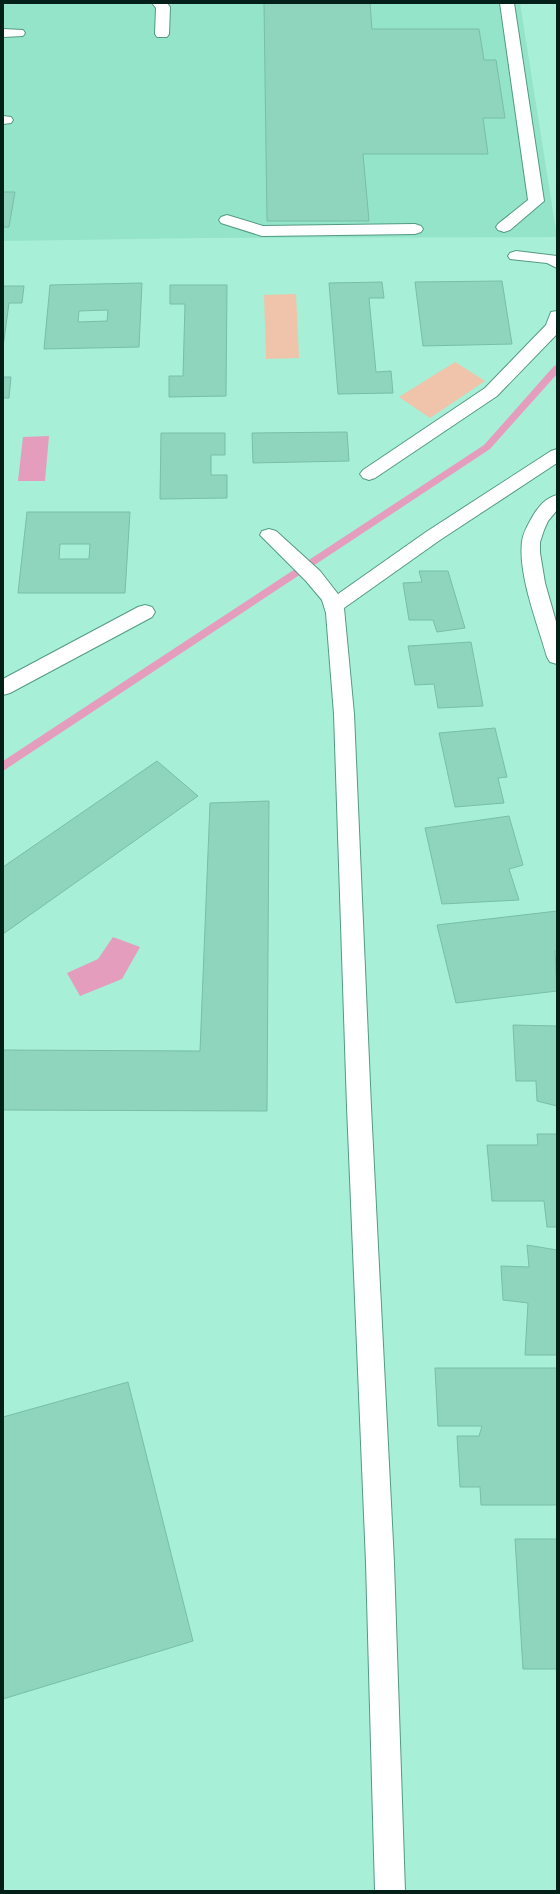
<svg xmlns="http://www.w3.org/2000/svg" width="560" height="1894" viewBox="0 0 560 1894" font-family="'Fira Sans Condensed',sans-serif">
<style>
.built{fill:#93e4c9}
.green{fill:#efc4aa}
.water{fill:#e59dbd}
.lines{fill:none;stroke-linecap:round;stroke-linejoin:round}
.stream{fill:#e59dbd;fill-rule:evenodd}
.building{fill:#8fd5be;stroke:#78bea8;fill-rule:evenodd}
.lane-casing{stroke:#549a84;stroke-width:2}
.street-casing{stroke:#549a84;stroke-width:2}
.lane{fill:#fff;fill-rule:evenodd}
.street{fill:#fff;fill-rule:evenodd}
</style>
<rect width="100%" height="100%" fill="#a7efd7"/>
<path class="built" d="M3 3H520L557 237 203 238 3 241Z"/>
<g class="green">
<path d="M296 294 299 358 266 359 264 295Z"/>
<path d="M455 362 485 381 430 418 399 397Z"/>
</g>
<g class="water">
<path d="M49 436 45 481H18L23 437Z"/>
<path d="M113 937 140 947 122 979 80 996 67 973 98 959Z"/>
</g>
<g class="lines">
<path class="stream" d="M557 365V374L490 449 3 771V761L484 445 554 366Z"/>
</g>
<g class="building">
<path d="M264 3H370L372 29H479L484 60H496L505 118H483L488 154H363L369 221H267Z"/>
<path d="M3 192H15L9 227H3Z"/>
<path d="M502 281 512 344 423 346 415 282Z"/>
<path d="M382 282 384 298H369L376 372 391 371 393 393 338 394 329 283Z"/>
<path d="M142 283 139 347 44 349 50 285ZM108 310 107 321 78 322 79 311Z"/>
<path d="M170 285H227L226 396 169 397V376H183L185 304H170Z"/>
<path d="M3 286H24L22 303H9L3 347Z"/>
<path d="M3 377H11L9 398H3Z"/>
<path d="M347 432 349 461 253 463 252 433Z"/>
<path d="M161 433H225V455H211V475H227V498L160 499Z"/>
<path d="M27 512H130L125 593H18ZM60 544H90L89 559H59Z"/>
<path d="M419 571H448L465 628 437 632 433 620H409L403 583 422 582Z"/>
<path d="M471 642 483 706 438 708 434 684 415 685 408 646Z"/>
<path d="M495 728 507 777 498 778 504 803 455 807 439 733Z"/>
<path d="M157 761 198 796 3 934V867Z"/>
<path d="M269 801 267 1111 3 1110V1050L200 1051 210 803Z"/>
<path d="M509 816 523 865 509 869 519 900 442 904 425 828Z"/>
<path d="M557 911V951H555L557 991 456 1003 437 925Z"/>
<path d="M513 1025 557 1026V1106L537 1101 536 1081H516Z"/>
<path d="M537 1134H557V1227H547L544 1201H492L487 1145H538Z"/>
<path d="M527 1245 557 1250V1355H525L528 1303 503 1300 501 1266 529 1267Z"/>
<path d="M435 1368H557V1505H481L480 1487H460L457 1436H479L482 1426H438Z"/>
<path d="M128 1382 193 1641 3 1699V1417Z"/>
<path d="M515 1539H557V1669H523Z"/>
</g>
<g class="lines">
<defs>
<g id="lane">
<path d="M152 3H167L170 7 169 34 167 37H157L155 34 156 8Z"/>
<path d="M500 3H514L544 201 510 230 504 232 498 230 496 227 498 224 528 200Z"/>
<path d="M3 29 23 30 25 33 23 36 3 37Z"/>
<path d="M3 116 11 117 13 120 11 123 3 124Z"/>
<path d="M227 215 263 226 415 224 421 226 423 229 421 232 415 234 262 236 221 223 219 220 221 217Z"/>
<path d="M516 251 557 256V268L547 263 510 259 508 256 510 253Z"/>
<path d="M557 311V334L497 396 375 478 369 480 363 478 360 474 363 470 485 388 546 325 551 312Z"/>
<path d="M557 449V463L440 540 344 608 354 714 371 1107 394 1563 405 1891H375L366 1563 347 1107 334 714 326 613 322 600 306 581 260 535 262 531 269 529 276 531 320 571 338 594 426 532 551 451Z"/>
<path d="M145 605 152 607 155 612 152 617 10 693 3 695V679L138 607Z"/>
</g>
<path id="street" d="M557 495V510L548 521 544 530 540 542V553L545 583 557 625V664L550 662 547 657C538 625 518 575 522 542 523 532 529 523 534 514 540 505 546 498 557 495Z"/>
</defs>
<use href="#lane" class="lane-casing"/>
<use href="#street" class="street-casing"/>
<use href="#lane" class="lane"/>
<use href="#street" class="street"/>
</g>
<rect width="560" height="1894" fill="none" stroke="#032018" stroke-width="8"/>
</svg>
